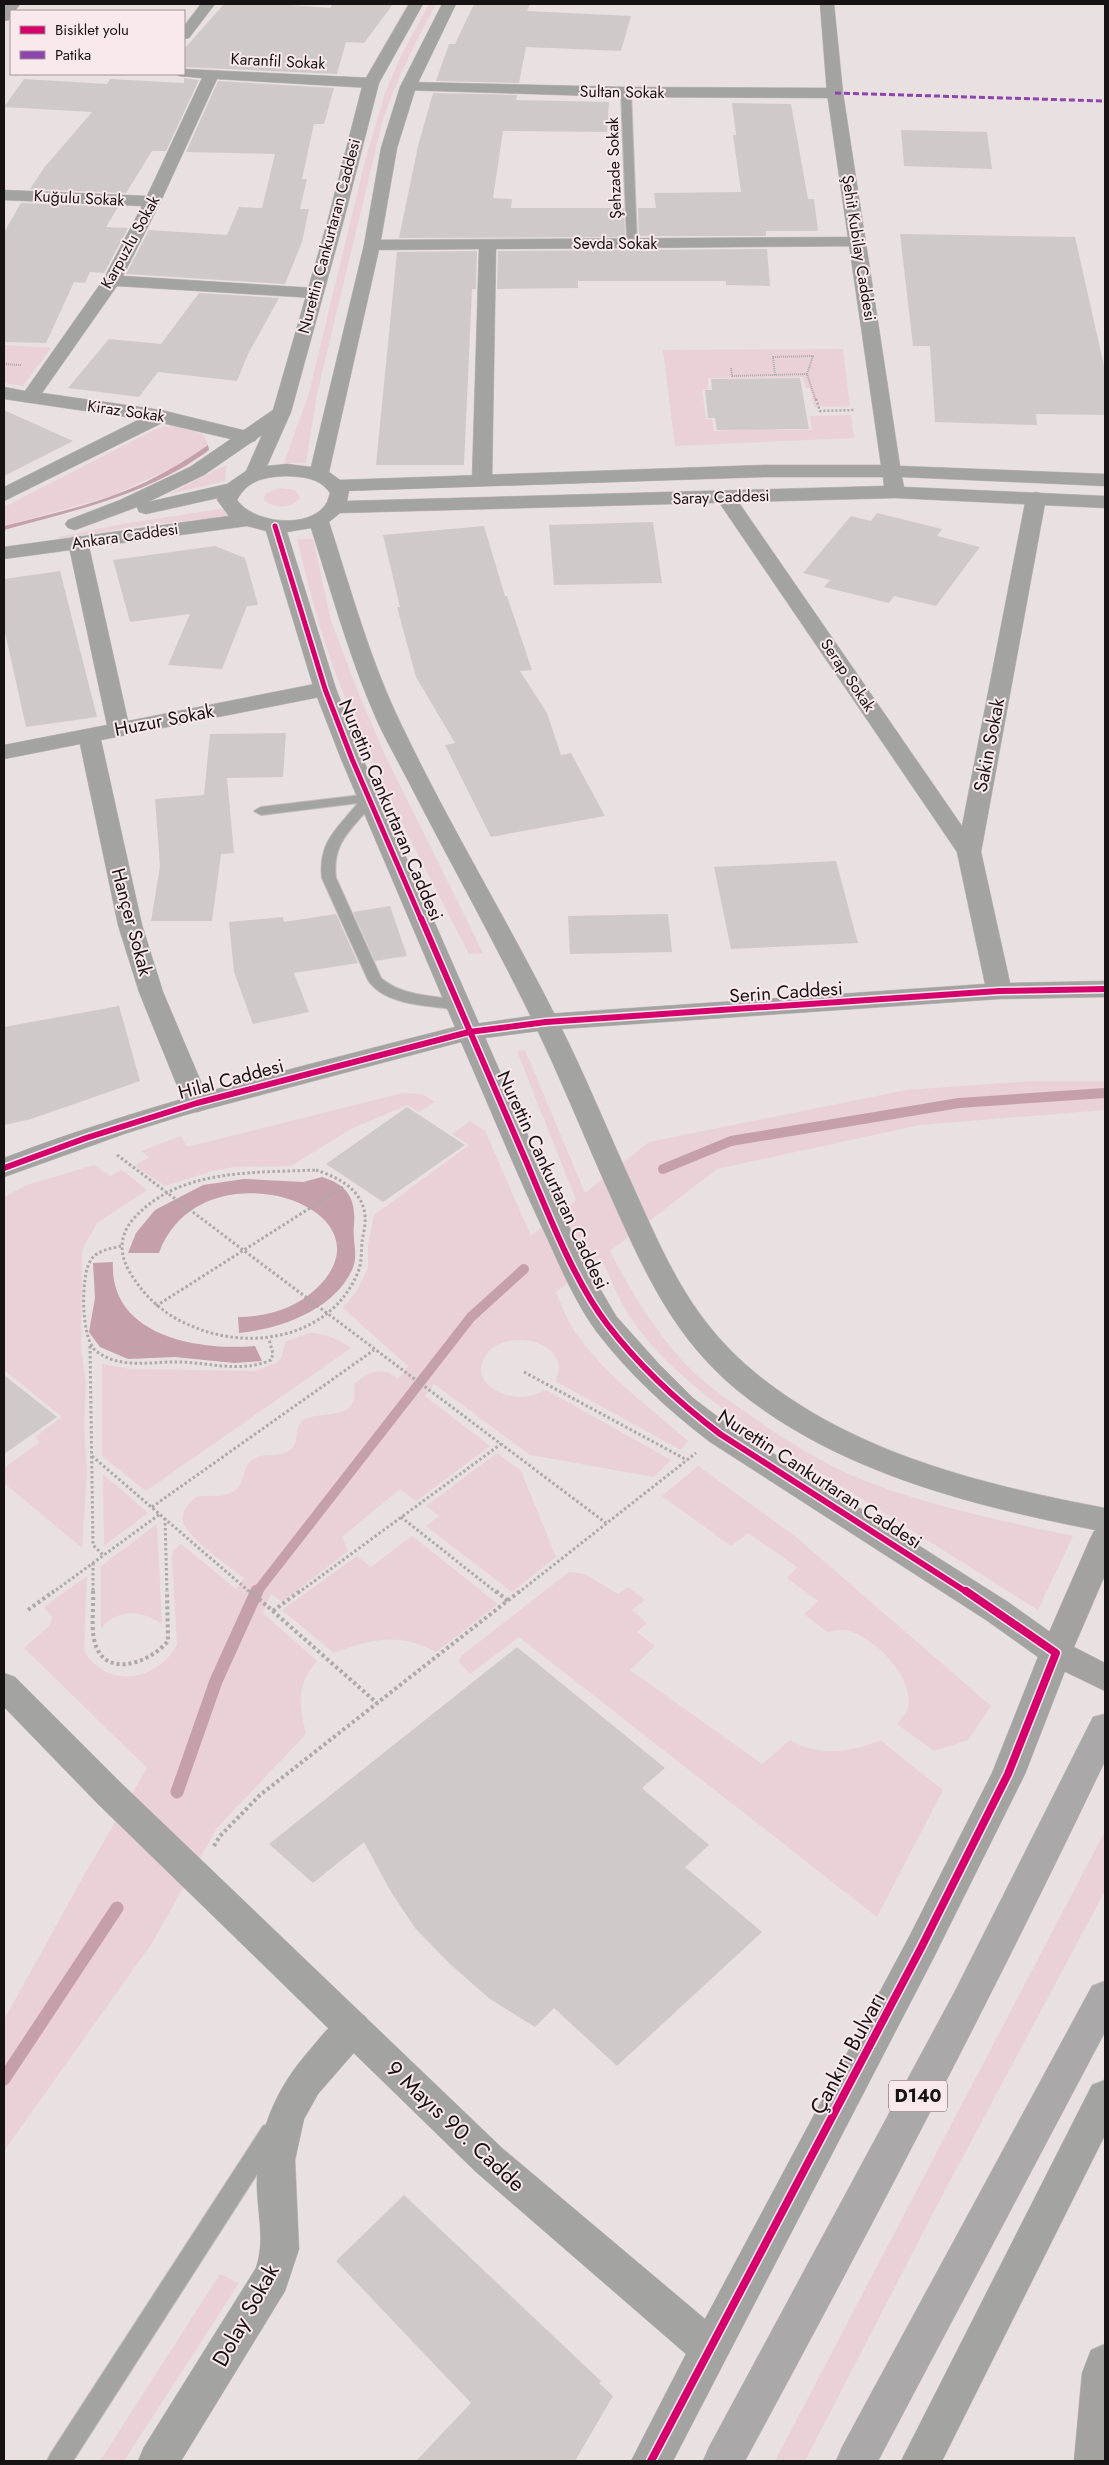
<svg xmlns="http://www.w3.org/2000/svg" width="1109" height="2465" viewBox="0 0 1109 2465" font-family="Jost,sans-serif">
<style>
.green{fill:#e9d1d7}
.water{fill:#c5a0aa}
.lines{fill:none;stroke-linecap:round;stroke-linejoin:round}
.stream-far1{stroke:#c5a0aa;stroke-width:10}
.stream{stroke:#c5a0aa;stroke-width:13}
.building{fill:#d0c9ca}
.service-casing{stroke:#c2bcbd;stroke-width:2}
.minor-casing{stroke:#c2bcbd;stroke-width:1}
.tertiary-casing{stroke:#c2bcbd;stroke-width:1}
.secondary-casing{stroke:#c2bcbd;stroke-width:1}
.trunk-casing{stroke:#c2bcbd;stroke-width:1}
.path-far3{stroke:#aca9a8;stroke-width:2;stroke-dasharray:1 1;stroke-linecap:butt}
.path-far2{stroke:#aca9a8;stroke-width:2.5;stroke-dasharray:2 2;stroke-linecap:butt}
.path-far1{stroke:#aca9a8;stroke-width:3;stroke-dasharray:2.5 2.5;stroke-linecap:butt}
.path{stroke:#aca9a8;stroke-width:4;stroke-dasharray:3 3;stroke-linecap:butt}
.service{fill:#a3a3a2;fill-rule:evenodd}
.minor{fill:#a3a3a2;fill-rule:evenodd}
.tertiary{fill:#a3a3a2;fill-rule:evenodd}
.secondary{fill:#a3a2a0;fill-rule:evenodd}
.trunk{fill:#aaa8a8;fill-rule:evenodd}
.quiet{stroke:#8e44ad;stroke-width:3;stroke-dasharray:6 3;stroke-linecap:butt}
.cycleway-far2-casing{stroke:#f9e9ed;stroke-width:8}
.cycleway-far1-casing{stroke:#f9e9ed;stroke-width:9}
.cycleway-casing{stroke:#f9e9ed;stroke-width:11}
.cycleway-far2{stroke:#d6006c;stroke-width:5}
.cycleway-far1{stroke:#d6006c;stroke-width:6}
.cycleway{stroke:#d6006c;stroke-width:8}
.labels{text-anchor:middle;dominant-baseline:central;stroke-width:4;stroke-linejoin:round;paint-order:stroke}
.far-street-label{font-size:16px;fill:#171213;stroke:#f9e9ed}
.shield{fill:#f9e9ed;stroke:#5b5254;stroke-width:1}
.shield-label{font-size:18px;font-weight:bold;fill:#171213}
.street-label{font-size:19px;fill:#171213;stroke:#f9e9ed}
.near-street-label{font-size:22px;fill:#171213;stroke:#f9e9ed}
</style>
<rect width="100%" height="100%" fill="#e8e0e1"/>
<g class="green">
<path d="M429 4H436C416 41 397 78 383 119L317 394 306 463H284L309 393 365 161 385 93 401 56Z"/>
<path d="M4 345 51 348 23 386 4 383Z"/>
<path d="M843 349 850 406 814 407 810 388H806L803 377 708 378V389L702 390 706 419H712L714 431 776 427V430H812L810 416 851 415 854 438 675 446 663 350Z"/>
<path d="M166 426 182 428 203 434 208 445 174 467 111 496 4 526V507L154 430Z"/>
<path d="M226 465 225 481 169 494Z"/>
<path d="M279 488 295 490 300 498C291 509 274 509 264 500L265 494Z"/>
<path d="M227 508 228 517 145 525 60 539 58 537 128 523Z"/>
<path d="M297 539H313L331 621 358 692 385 755 483 953 469 954C415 847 354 739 319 624 311 596 304 567 297 539Z"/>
<path d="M525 1050 585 1193 649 1142 906 1090 1033 1081H1105V1110L920 1125 717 1169 610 1251C630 1290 651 1325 680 1358 699 1380 724 1397 747 1413 780 1437 814 1458 851 1475 918 1504 1002 1521 1073 1536L1038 1610 751 1429C704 1395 654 1358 624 1307 615 1291 609 1273 600 1258L556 1292C563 1308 569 1326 581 1340 610 1379 652 1409 688 1441L681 1450 555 1381C577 1338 492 1323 482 1364 476 1387 506 1398 524 1397 532 1396 539 1393 546 1390L671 1460 654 1477 530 1455 434 1384 425 1396 490 1446 416 1501 400 1489 342 1537 348 1551 282 1602 271 1594 263 1613 317 1661C296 1685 299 1704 306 1734L217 1828 152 1943 4 2151V2020L83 1877 147 1768 24 1648 50 1625 52 1617 44 1607 87 1576 84 1650C87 1657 90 1660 96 1665 123 1688 161 1674 177 1645L172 1558 173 1551 181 1544 236 1589 244 1578C229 1566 185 1537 183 1520 182 1510 189 1503 196 1497 209 1494 221 1498 233 1492 247 1484 240 1465 255 1458 267 1452 279 1459 291 1449 300 1442 293 1430 302 1422 314 1410 346 1420 353 1402 356 1396 353 1389 355 1383 370 1371 382 1366 398 1379L408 1366 343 1308 358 1289 368 1268V1244L374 1215 469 1145 452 1134 470 1121 485 1131 531 1236 576 1200 517 1051Z"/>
<path d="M402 1093 422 1094 435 1102 419 1112 407 1105 351 1129 291 1166 234 1167 213 1171 165 1186 135 1166 149 1157 141 1151 181 1136 187 1147Z"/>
<path d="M94 1165 110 1176 122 1170 147 1190 97 1223 82 1250 81 1348 86 1384 84 1427 87 1472 82 1548 4 1483V1468L40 1442 35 1437 62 1417 4 1370V1197L27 1185Z"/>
<path d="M309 1333C325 1333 337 1339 351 1348L146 1491 102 1456V1364L130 1369 255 1371 277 1363 282 1357 285 1342Z"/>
<path d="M497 1453 521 1471 556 1557 512 1592 426 1526 439 1516 426 1506Z"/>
<path d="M698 1466 796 1537 991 1706 968 1740 934 1751 897 1724C901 1719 906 1714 908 1708 915 1677 873 1636 846 1630 839 1629 834 1631 827 1632L804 1614 818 1601 787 1578 797 1567 748 1533 731 1546 662 1496Z"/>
<path d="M103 1474 148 1513 104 1546Z"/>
<path d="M157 1524 162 1624C141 1610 119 1608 101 1628V1566Z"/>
<path d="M412 1536 498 1604 436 1652C397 1632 373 1639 334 1653L282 1610 357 1556 371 1567Z"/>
<path d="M569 1572 585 1574 618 1594 628 1587 645 1600 632 1610 647 1623 637 1632 655 1646 630 1670 762 1764 790 1740C816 1756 853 1753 880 1740L943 1790 877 1917 519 1637 470 1674 459 1662 461 1656Z"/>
<path d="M1105 1831V1891L943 2194 805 2461H775Z"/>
<path d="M220 2274 239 2283 124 2461H100Z"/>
</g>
<g class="water">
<path d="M208 445 209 450C149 495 75 510 4 530V526C52 514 101 503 146 482 168 471 188 459 208 445Z"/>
<path d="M322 1177C348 1185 356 1199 354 1225 352 1241 359 1255 352 1270 333 1311 279 1329 239 1333L238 1317C267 1317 297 1308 318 1287 399 1206 199 1141 159 1253H128L136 1233 155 1210 203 1185 244 1179 303 1182Z"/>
<path d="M113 1262C109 1336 198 1351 255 1346L262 1361 234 1363 175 1357 128 1359 100 1347 89 1332 95 1298 93 1263Z"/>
</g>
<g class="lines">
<g class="stream-far1">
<path d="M663 1169 731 1141 959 1103 1105 1093"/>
<path d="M256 1593 471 1317 524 1269"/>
</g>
<g class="stream">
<path d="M177 1792 216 1681 257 1591"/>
<path d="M4 2079 117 1908"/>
</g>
</g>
<g class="building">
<path d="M224 4H277L330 8 333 4H393L364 43 346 42 337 74 184 67V49Z"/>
<path d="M474 4H530L527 11 631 16 621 51 526 47 519 83 436 81 449 44H455Z"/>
<path d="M184 78 199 80 166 151H152L126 193 30 189 44 168 92 112 4 107 24 79 107 84 110 79 184 83Z"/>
<path d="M218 81 334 88 324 124H314L302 179H307L300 209H309L302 242 285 284 126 274 149 230 227 235 239 207 262 208 275 154 186 152Z"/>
<path d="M433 93 517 95 516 100 609 102 607 132 503 131 493 198 512 199 511 208H624L625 237 399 238 418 146Z"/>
<path d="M732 103 791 104 808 199H814L818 231H766V236H639L638 208H656L654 193 741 192 733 135H736Z"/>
<path d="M901 130 987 132 992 169 904 166Z"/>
<path d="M21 203 118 207 106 227 128 228 104 273 90 272 85 283 74 282 46 343 4 342V232Z"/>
<path d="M900 234 1075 237 1105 370V415L1036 414 1037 425 935 422 930 346H913Z"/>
<path d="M767 249 770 286 726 285V281H578V288L497 289 498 251Z"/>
<path d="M477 251 476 289H472L464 465H376L397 252Z"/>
<path d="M199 293 279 298 248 354 237 381 158 372 139 397 68 388 109 339 161 344Z"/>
<path d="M800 378 809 429 717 430 715 418H708L705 390H712L711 379Z"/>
<path d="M4 410 46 429 73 441 4 476Z"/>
<path d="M877 513 942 529 937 536 980 547 936 606 894 596 889 603 824 587 830 580 803 573 851 516 871 521Z"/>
<path d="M653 522 662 583 554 585 549 525Z"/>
<path d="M484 526 505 596H507L532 670 520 671 547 713 561 755 571 753 605 816 491 837 445 745 455 743 416 677 397 607H400L383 535Z"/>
<path d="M215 546 245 558 258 605 247 606 222 669 168 665 190 614 130 622 113 560Z"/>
<path d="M60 571 97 717 26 727 4 628V579Z"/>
<path d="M286 733 283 777 227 778 234 853 221 854 212 921H151L160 866 155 799 204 795 210 734Z"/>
<path d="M836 861 858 943 731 949 714 867Z"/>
<path d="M390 906 407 956 375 961 353 912Z"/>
<path d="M336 914 358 963 294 973 309 1012 253 1024 234 972 229 922 283 917 284 922Z"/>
<path d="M668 914 672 952 570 954 568 916Z"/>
<path d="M119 1006 140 1081 31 1119 4 1125V1027Z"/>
<path d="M407 1107 465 1145 383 1202 326 1164Z"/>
<path d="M4 1375 57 1417 4 1454Z"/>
<path d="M517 1647 665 1768 642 1788 709 1845 685 1867 762 1932 617 2066 554 2008 535 2027 490 1999 450 1964 415 1928 391 1892 364 1842 313 1883 269 1844Z"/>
<path d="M404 2195 601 2381 599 2383 613 2396 575 2461H416L471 2403 336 2261Z"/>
</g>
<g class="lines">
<defs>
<g id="service">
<path d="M626 89 631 92 637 243 632 246 627 243 621 92Z"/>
<path d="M370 794 377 798C356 827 331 839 336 878L381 978C404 998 434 994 462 1002L464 1005 462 1008 457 1010C429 1005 385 1006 368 980L322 878C318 842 337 829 358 803L261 815 254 811 261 807Z"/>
<path d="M271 2123 279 2126 282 2133 279 2140 73 2461H47L51 2453 263 2126Z"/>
</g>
<g id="minor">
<path d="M201 4H215L189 38 184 39V26Z"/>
<path d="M184 69 371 78 379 83 371 88 217 79 161 201 123 276 314 288 320 289 323 293 320 297 314 298 117 286 42 393 161 410 255 433 258 437 255 441 248 443 162 423 4 501V487L140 419 4 399V387L25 391 103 280 142 206 4 200V190L147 196 202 78 179 76 177 74H184Z"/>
<path d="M408 82 626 87 835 88 843 93 835 98 626 97 403 90 400 87Z"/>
<path d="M858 237 864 238 866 242 864 246 496 249 492 481 489 485H475L472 481 479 249 372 250 366 249 364 245 366 241 372 240Z"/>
<path d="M726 492 733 494 962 826 1026 498 1029 494 1036 492 1043 494 1046 498 981 852 1010 983 1105 981V997L999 999 546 1030 469 1040 460 1038 456 1032 460 1026 546 1014 985 984 957 852 716 498 719 494Z"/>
<path d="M78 536 85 538 88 542 128 721 325 682 333 684 336 689 333 694 325 696 101 740 142 925 163 992 210 1103 206 1109 197 1112 188 1109 184 1103 139 992 118 925 80 744 4 759V745L107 725 68 542 71 538Z"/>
<path d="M352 2012 365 2016 370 2028 365 2040 318 2094 304 2119 295 2160 299 2249 285 2291 181 2461H138L144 2447 256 2268C265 2241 258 2216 257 2188 256 2136 274 2091 308 2052 321 2037 333 2019 352 2012Z"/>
</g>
<g id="tertiary">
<path d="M6 4H20L15 11H11L9 20 4 21V7Z"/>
<path d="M409 4H423L379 83 343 223 291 412 267 466 287 464 311 467 364 245 381 148 400 87 442 4H456L416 87 397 148 380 245 329 472 340 480 764 465H881L827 93 820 4H834L843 93 900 466 1105 474V486L902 477 904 487 1105 496V508L895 498 340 513 329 522C351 590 370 660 401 724 449 825 508 921 558 1021 586 1077 610 1136 636 1193 669 1266 693 1322 758 1375 856 1454 984 1485 1105 1508V1532C978 1507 840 1474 737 1390 673 1337 644 1271 611 1197 585 1139 561 1079 533 1021 497 947 457 875 419 802 406 776 391 750 378 723 350 660 332 594 311 528L287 532 336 689 363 759 558 1204 595 1280 616 1316 659 1364 693 1398 730 1426 1008 1602 1067 1644 1072 1653 1025 1774 933 1959 673 2461H631L686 2354 476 2172 97 1803 4 1707V1673L15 1677 121 1783 502 2148 705 2319 909 1937 992 1773 1038 1657 986 1620 710 1442C668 1410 628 1373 596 1331 576 1303 562 1271 548 1240 517 1175 490 1108 461 1042L185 1115 127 1133 4 1177V1158C151 1102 303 1066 455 1027L341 759 314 689 266 531 247 526 4 559V547L229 516 217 500 218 498 146 514 139 512 137 507 75 530 68 528 65 524 68 520 120 500 190 467 273 410 327 223 363 83ZM262 435 246 471 227 484 148 502 204 475ZM287 476C304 477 320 478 330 493 329 496 328 501 326 504 309 530 253 523 237 500 248 479 266 477 287 476ZM764 477H883L884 486 347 501 349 491Z"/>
<path d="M1105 2080V2135L942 2461H901L1092 2085Z"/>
</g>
<g id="secondary">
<path d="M1105 1527V1575L1074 1647 1105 1663V1691L1045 1662 1040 1653 1090 1539 1094 1531Z"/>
<path d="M1105 2344V2461H1074L1082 2373 1091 2350Z"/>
</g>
<g id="trunk">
<path d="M1105 1714V1761C992 1998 870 2230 745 2461H703L709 2447 954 1993 1093 1717Z"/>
<path d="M1105 1981V2032L878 2461H836L842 2447 1092 1986Z"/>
</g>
</defs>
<use href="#service" class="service-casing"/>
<use href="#minor" class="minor-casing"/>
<use href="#tertiary" class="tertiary-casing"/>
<use href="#secondary" class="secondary-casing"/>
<use href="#trunk" class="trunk-casing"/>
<g class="path-far3">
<path d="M4 364 21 365"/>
<path d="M731 368 732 376 807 374 816 401"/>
<path d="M775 375 773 357 813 356 807 374"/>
</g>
<path class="path-far2" d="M816 399 820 411 855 410"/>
<g class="path-far1">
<path d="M117 1155 606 1523"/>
<path d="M316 1170C338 1177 363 1190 365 1216 366 1225 363 1234 362 1242 361 1252 362 1263 358 1272 332 1336 254 1352 194 1327 165 1316 143 1296 128 1269 118 1250 121 1232 135 1217 181 1168 254 1173 316 1170Z"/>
<path d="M121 1246C110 1249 97 1250 91 1260 80 1275 81 1340 96 1351 121 1370 152 1361 181 1362 212 1363 241 1373 271 1360L273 1354 269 1339"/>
<path d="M156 1306 343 1187"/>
<path d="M90 1346 93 1545 103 1555"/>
<path d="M524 1372 687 1460"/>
<path d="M92 1456 251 1593"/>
<path d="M152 1507 374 1350"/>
<path d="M401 1517 497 1593"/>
<path d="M165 1518 167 1593"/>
<path d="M93 1563V1593"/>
<path d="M52 1593 160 1514"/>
<path d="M298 1593 501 1444"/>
<path d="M518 1593 696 1453"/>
</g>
<g class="path">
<path d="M93 1591C94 1606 91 1624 94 1639 102 1680 149 1664 168 1641L167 1591"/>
<path d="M250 1591 377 1703"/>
<path d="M496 1591 508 1601"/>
<path d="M28 1610 54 1591"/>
<path d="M273 1611 300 1591"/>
<path d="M214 1846 220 1836 260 1795 520 1591"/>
</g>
<use href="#service" class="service"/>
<use href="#minor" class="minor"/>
<use href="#tertiary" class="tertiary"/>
<use href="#secondary" class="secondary"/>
<use href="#trunk" class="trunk"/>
<path class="quiet" d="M835 93 1105 101"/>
<defs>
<path id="cycleway-far2" d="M275 526 325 689 352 759 421 919"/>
<g id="cycleway-far1">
<path d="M421 918C456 999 491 1080 526 1161 547 1211 574 1281 607 1324 639 1366 678 1402 720 1434L968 1593"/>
<path d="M4 1168 86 1138 197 1103 469 1032 546 1022 999 991 1105 989"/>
</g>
<path id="cycleway" d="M651 2461 921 1948 1008 1774 1056 1653 966 1591"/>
</defs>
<use href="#cycleway-far2" class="cycleway-far2-casing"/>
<use href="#cycleway-far1" class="cycleway-far1-casing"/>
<use href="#cycleway" class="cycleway-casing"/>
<use href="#cycleway-far2" class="cycleway-far2"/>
<use href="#cycleway-far1" class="cycleway-far1"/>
<use href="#cycleway" class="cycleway"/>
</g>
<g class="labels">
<g class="far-street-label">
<text transform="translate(278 61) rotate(3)">Karanfil Sokak</text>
<text transform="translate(622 92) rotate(1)">Sultan Sokak</text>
<text transform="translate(614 168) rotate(-92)">Şehzade Sokak</text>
<text transform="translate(79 198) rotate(3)">Kuğulu Sokak</text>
<text transform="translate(329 236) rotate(-75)">Nurettin Cankurtaran Caddesi</text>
<text transform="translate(130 242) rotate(-61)">Karpuzlu Sokak</text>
<text x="615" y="243">Sevda Sokak</text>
<text transform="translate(859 248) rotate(81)">Şehit Kubilay Caddesi</text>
<text transform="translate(126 411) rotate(8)">Kiraz Sokak</text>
<text transform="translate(721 497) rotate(-2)">Saray Caddesi</text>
<text transform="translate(125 536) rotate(-8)">Ankara Caddesi</text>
<text transform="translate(848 675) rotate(56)">Serap Sokak</text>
</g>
<rect class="shield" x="889" y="2080.5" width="58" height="31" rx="4"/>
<g class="shield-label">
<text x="918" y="2096">D140</text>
</g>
<g class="street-label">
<text transform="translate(164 720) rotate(-11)">Huzur Sokak</text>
<text transform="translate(989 745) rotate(-79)">Sakin Sokak</text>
<text transform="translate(391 810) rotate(67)">Nurettin Cankurtaran Caddesi</text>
<text transform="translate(132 922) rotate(75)">Hançer Sokak</text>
<text transform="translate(786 992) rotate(-4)">Serin Caddesi</text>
<text transform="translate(231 1079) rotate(-15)">Hilal Caddesi</text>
<text transform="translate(553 1180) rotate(65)">Nurettin Cankurtaran Caddesi</text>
<text transform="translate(820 1479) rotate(33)">Nurettin Cankurtaran Caddesi</text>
</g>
<g class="near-street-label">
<text transform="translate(847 2053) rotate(-62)">Çankırı Bulvarı</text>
<text transform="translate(456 2126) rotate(43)">9 Mayıs 90. Cadde</text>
<text transform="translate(245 2315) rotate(-61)">Dolay Sokak</text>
</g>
</g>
<rect width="1109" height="2465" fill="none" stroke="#171213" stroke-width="10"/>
<rect x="10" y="10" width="175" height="65" fill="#f9e9ed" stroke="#9f9396"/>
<rect x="20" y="26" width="25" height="8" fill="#d6006c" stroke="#9f9396"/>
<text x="55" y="35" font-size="15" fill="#171213">Bisiklet yolu</text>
<rect x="20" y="51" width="25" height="8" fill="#8e44ad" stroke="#9f9396"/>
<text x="55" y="60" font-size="15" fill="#171213">Patika</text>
</svg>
